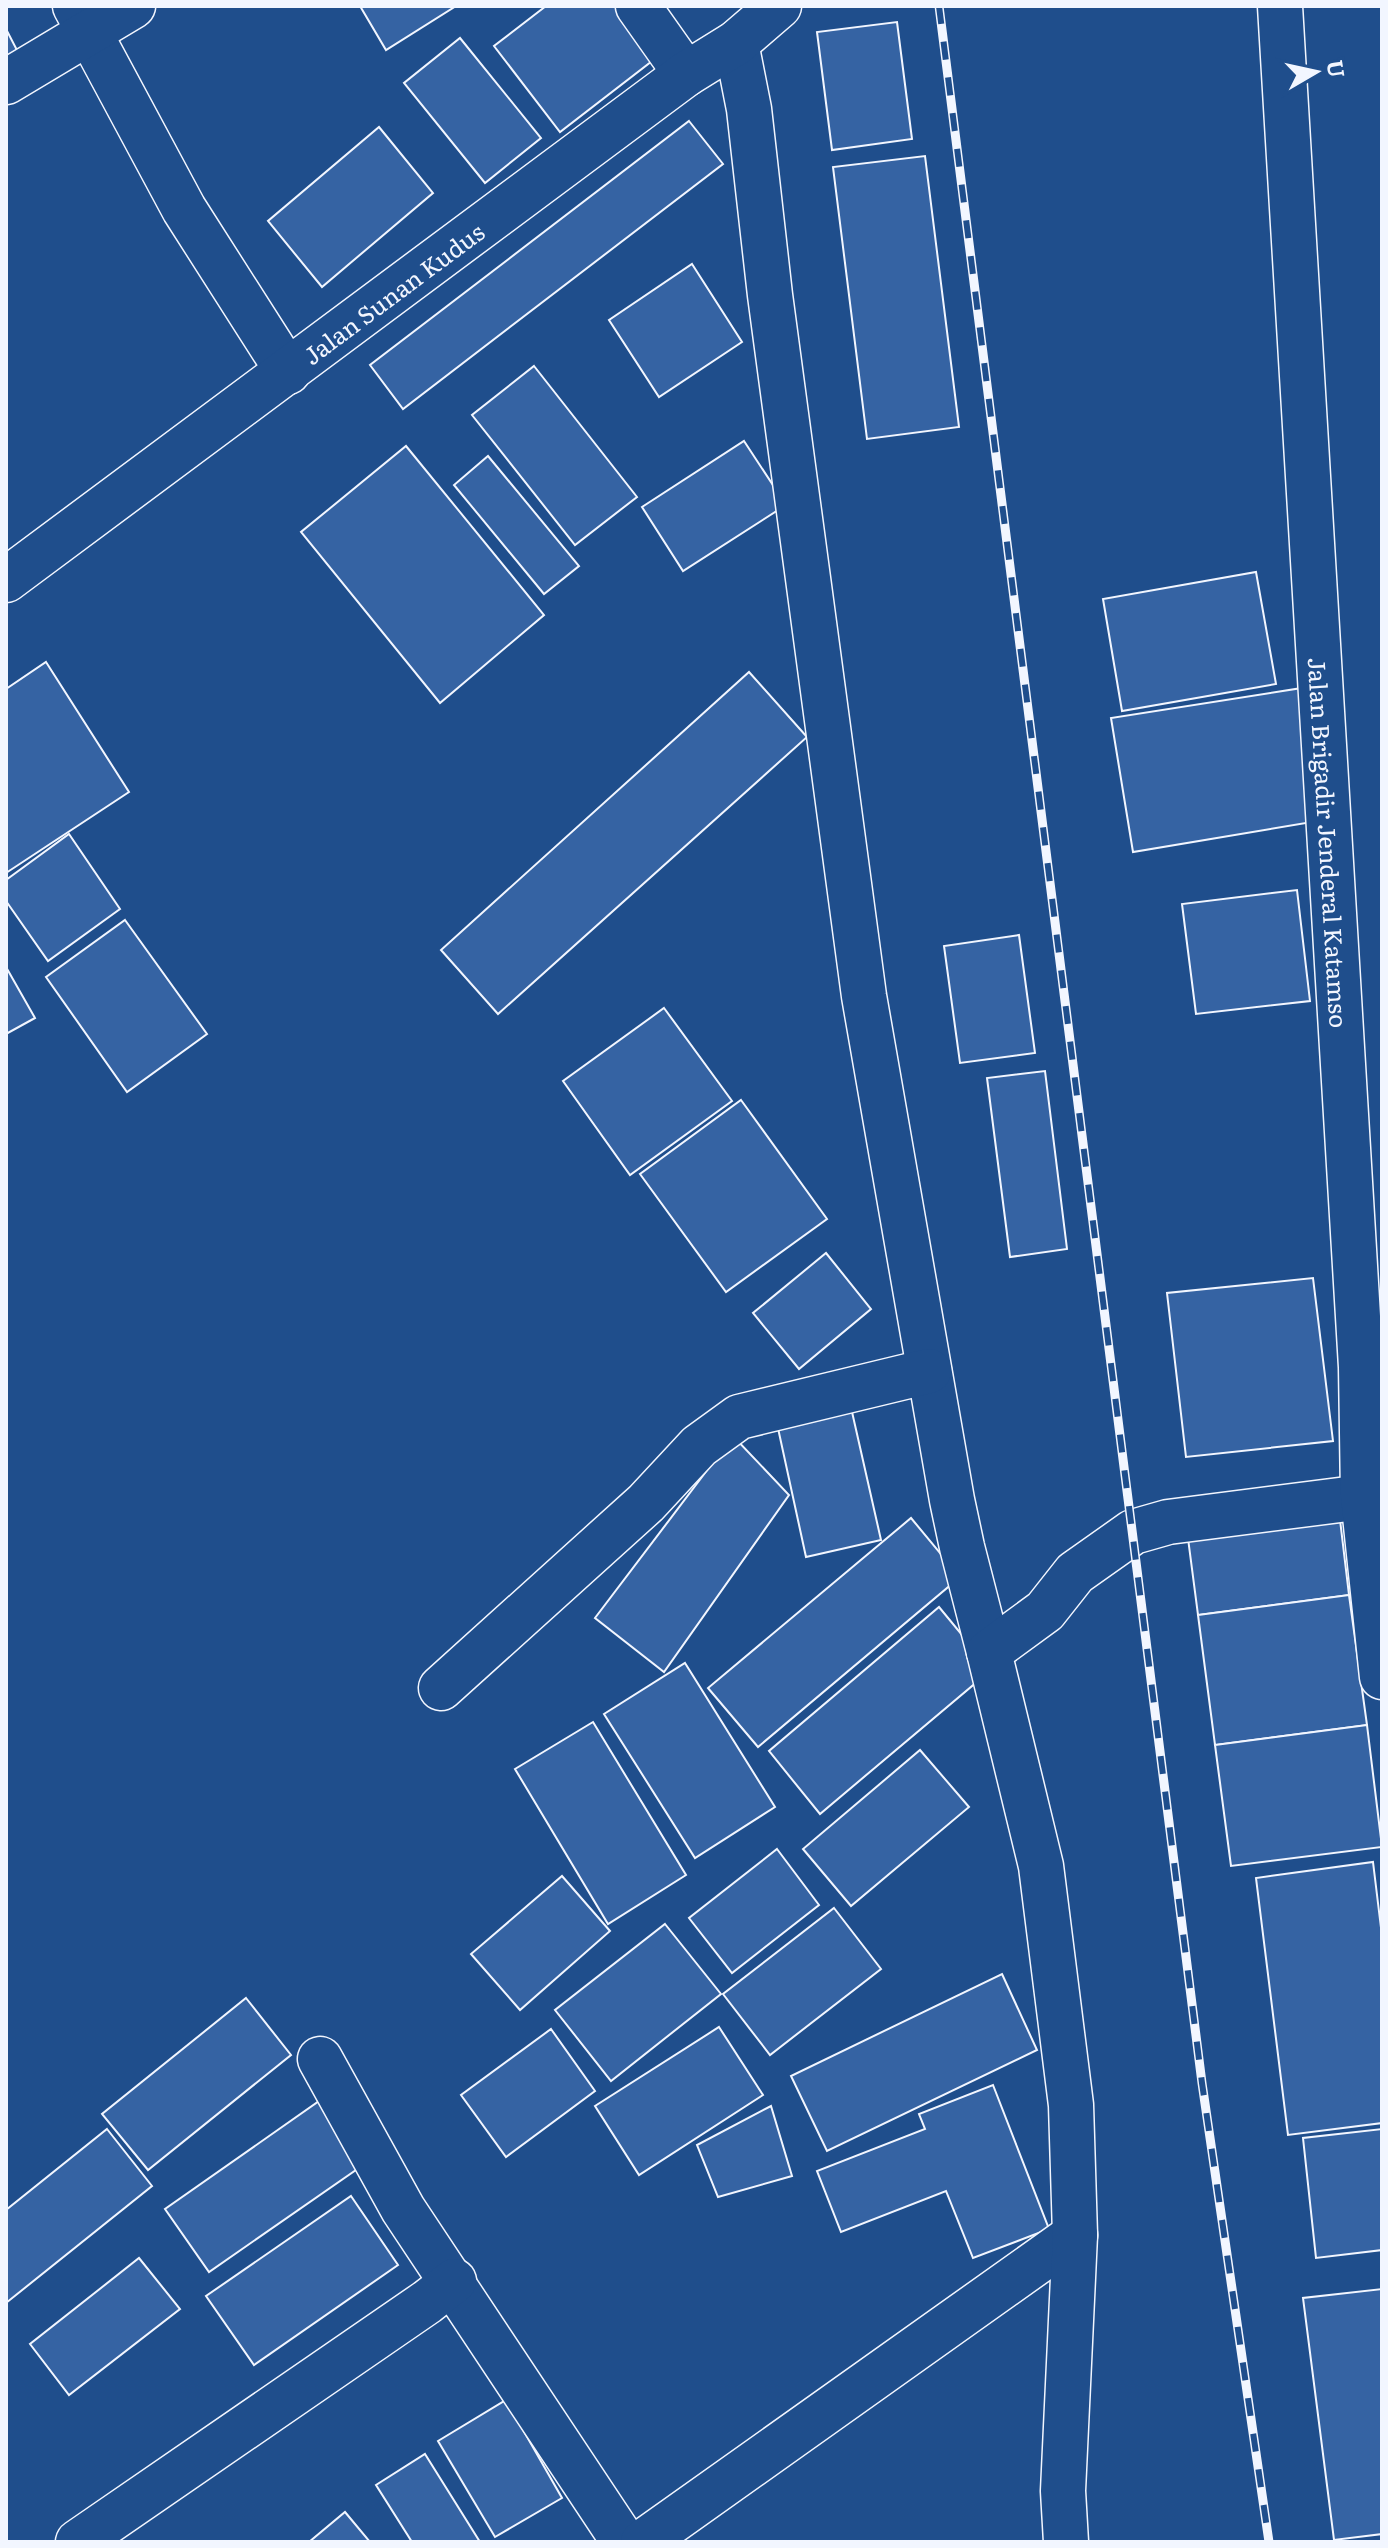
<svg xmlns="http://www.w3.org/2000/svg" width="1388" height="2548" viewBox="0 0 1388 2548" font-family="Literata,serif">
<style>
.building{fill:#3563a3;stroke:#f2f6ff;stroke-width:2}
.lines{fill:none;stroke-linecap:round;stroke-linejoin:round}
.minor-casing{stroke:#f2f6ff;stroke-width:47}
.trunk-casing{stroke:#f2f6ff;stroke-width:47}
.minor{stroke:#1f4e8c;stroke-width:44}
.trunk{stroke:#1f4e8c;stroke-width:44}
.rail-casing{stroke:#f2f6ff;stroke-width:9}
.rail{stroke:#1f4e8c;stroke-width:6;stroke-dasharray:18;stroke-linecap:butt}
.labels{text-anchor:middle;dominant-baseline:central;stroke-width:6;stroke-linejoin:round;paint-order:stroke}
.street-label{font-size:24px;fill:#f2f6ff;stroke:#1f4e8c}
</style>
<rect width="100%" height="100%" fill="#1f4e8c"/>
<g class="building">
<path d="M360 6H456L386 50Z"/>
<path d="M546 6H631L665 51 560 132 494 46Z"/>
<path d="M897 22 912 139 832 150 817 32Z"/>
<path d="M6 29 19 54 6 61Z"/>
<path d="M460 38 541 138 485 183 404 83Z"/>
<path d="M689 121 723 164 403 409 370 365Z"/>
<path d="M379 127 433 193 322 287 268 221Z"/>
<path d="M925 156 959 427 867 439 833 167Z"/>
<path d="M692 264 742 342 659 397 609 320Z"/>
<path d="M534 366 637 497 575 545 472 415Z"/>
<path d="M744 441 786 505 683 571 642 507Z"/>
<path d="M406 446 544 615 440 703 301 532Z"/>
<path d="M488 456 579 566 544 594 454 485Z"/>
<path d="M1256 572 1276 684 1122 711 1103 599Z"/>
<path d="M46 662 129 792 6 873V689Z"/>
<path d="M749 672 807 737 498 1014 441 950Z"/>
<path d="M1302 688 1324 820 1133 852 1111 718Z"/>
<path d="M69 834 120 909 48 961 6 901V880Z"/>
<path d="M1297 890 1310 1001 1196 1014 1182 904Z"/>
<path d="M125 920 207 1034 127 1092 46 977Z"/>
<path d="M1019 935 1035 1053 960 1063 944 946Z"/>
<path d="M6 967 35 1018 6 1034Z"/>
<path d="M664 1008 732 1101 630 1175 563 1081Z"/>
<path d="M1045 1071 1067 1249 1010 1257 987 1078Z"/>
<path d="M741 1100 827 1219 726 1292 640 1174Z"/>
<path d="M826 1253 871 1309 799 1369 753 1313Z"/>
<path d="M1313 1278 1333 1441 1186 1457 1167 1293Z"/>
<path d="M850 1403 881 1540 806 1557 776 1419Z"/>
<path d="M733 1436 789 1495 664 1672 595 1618Z"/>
<path d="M1338 1503 1349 1595 1198 1615 1186 1523Z"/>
<path d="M911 1518 960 1577 758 1747 708 1688Z"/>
<path d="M1349 1595 1367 1725 1215 1745 1198 1615Z"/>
<path d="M939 1607 991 1670 820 1814 769 1751Z"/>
<path d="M685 1663 775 1807 695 1858 604 1714Z"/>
<path d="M593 1722 686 1875 608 1924 515 1769Z"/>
<path d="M1367 1725 1382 1847 1231 1866 1215 1745Z"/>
<path d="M920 1750 969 1807 851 1906 803 1849Z"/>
<path d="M777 1849 819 1905 732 1973 689 1918Z"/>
<path d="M1373 1862 1382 1936V2123L1288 2135 1256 1878Z"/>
<path d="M562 1876 610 1931 520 2010 471 1954Z"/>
<path d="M834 1908 881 1969 770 2055 723 1994Z"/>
<path d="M665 1924 721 1994 611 2081 555 2010Z"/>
<path d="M1002 1974 1037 2050 827 2151 791 2076Z"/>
<path d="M246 1998 291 2055 148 2170 102 2114Z"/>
<path d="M719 2027 763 2095 639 2175 595 2106Z"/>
<path d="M551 2029 595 2091 506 2157 461 2095Z"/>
<path d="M993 2085 1049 2229 973 2258 946 2191 841 2232 817 2171 925 2129 919 2114Z"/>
<path d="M322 2099 366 2163 209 2272 165 2209Z"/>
<path d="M771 2106 792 2176 718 2197 697 2145Z"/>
<path d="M107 2129 152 2186 6 2303V2210Z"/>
<path d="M1382 2129V2250L1316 2258 1303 2138Z"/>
<path d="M351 2196 398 2265 254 2365 206 2296Z"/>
<path d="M139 2258 180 2309 69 2395 30 2344Z"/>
<path d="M1382 2289V2534L1334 2540 1303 2298Z"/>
<path d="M506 2400 562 2498 495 2537 438 2441Z"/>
<path d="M425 2454 480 2542H412L376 2485Z"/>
<path d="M345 2512 370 2542H309Z"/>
</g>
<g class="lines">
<defs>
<g id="minor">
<path d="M75 6 184 209 288 372"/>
<path d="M638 6 686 74"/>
<path d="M736 43 749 109 770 295 864 996 952 1500 962 1547 989 1652"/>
<path d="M6 82 133 6"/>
<path id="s1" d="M6 580 686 74 736 43 779 6"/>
<path d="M441 1688 646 1503 699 1446 739 1417 929 1371"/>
<path d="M320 2059 403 2209 624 2542"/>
<path d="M78 2542 427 2302 454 2281"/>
<path d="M643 2542 1075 2235"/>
<path d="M1066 2542 1063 2491 1075 2235 1071 2105 1041 1866 989 1652 1045 1611 1075 1573 1133 1532 1168 1522 1363 1497"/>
</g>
<g id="trunk">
<path id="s2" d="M1280 6 1361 1367 1363 1497 1382 1677"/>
</g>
</defs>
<use href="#minor" class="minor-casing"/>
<use href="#trunk" class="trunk-casing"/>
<use href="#minor" class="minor"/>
<use href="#trunk" class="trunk"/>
<defs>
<path id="rail" d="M939 6 1202 2083 1269 2542"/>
</defs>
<use href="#rail" class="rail-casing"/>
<use href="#rail" class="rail"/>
</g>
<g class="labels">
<g class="street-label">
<text stroke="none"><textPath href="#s1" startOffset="482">Jalan Sunan Kudus</textPath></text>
<text stroke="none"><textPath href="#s2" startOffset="838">Jalan Brigadir Jenderal Katamso</textPath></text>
</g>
</g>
<rect width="1388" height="2548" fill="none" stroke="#f2f6ff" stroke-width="16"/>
<g transform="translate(1316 72) rotate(81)" stroke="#1f4e8c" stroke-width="6" paint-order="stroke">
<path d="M0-6L14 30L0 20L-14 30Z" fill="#f2f6ff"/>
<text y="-12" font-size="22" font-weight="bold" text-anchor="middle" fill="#f2f6ff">U</text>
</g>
</svg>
